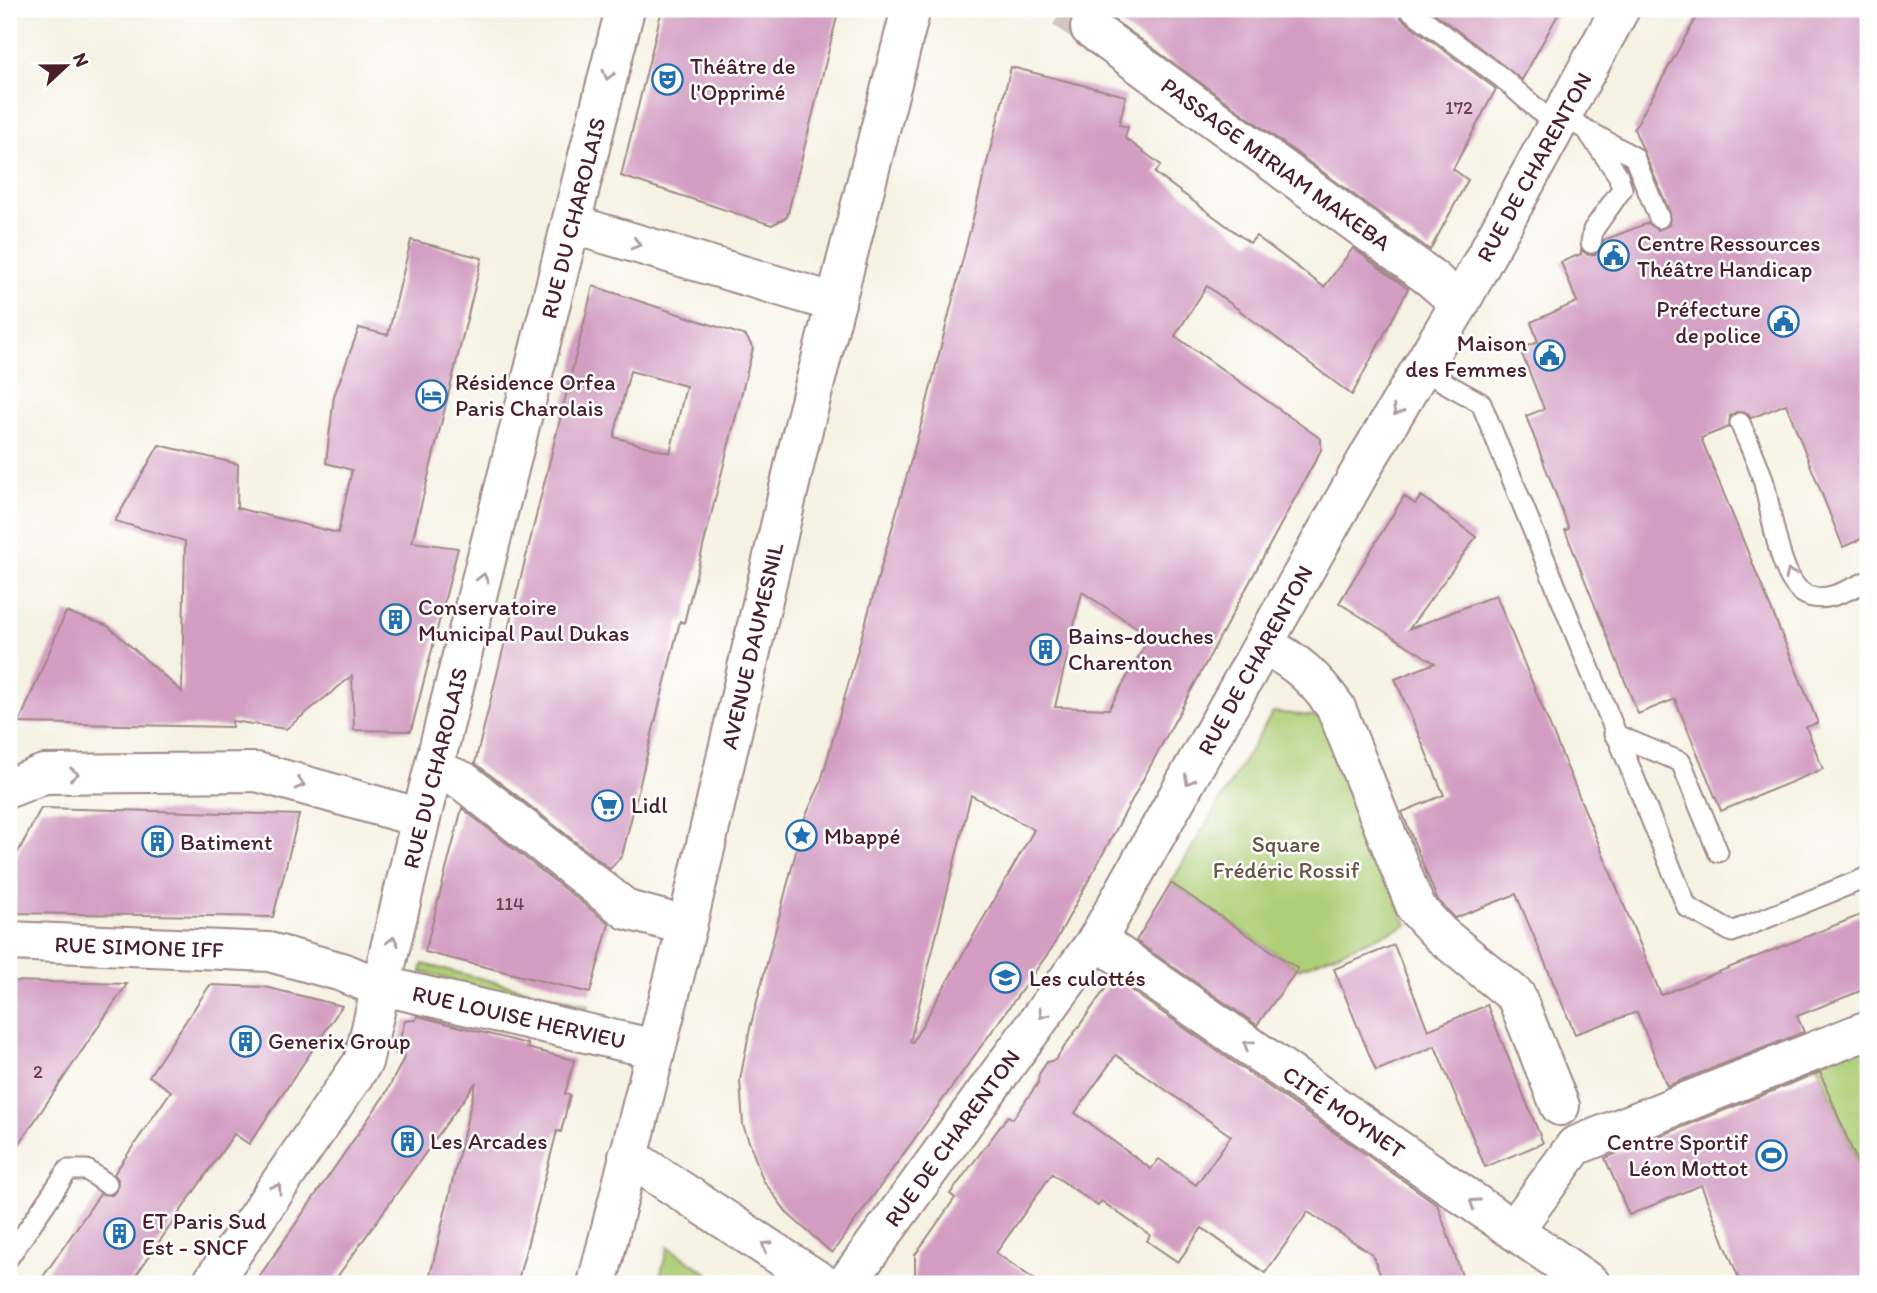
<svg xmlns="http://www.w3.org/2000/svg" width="1877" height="1293" viewBox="0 0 1877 1293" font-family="Itim,sans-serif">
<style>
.green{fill:#aecf77;stroke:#7c7751;stroke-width:2}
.building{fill:#d39ec2;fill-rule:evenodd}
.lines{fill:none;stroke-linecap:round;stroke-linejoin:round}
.street-tunnel{stroke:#d3c8be;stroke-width:38;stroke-dasharray:38 19;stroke-linecap:butt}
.lane-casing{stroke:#a08887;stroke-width:23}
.street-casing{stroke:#a08887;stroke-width:42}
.secondary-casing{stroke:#a08887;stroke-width:42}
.lane{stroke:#fff;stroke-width:19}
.street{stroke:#fff;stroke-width:38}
.secondary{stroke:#fff;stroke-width:38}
.oneway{stroke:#ae9aa0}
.labels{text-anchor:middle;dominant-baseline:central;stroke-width:5;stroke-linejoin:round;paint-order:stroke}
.number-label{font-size:19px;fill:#6c3f51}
.poi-label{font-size:23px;fill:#4a1f2b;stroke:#fff;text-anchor:start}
.street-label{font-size:23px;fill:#4a1f2b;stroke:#fff}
.park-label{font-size:23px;fill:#685442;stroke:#fff}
</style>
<rect width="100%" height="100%" fill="#fff"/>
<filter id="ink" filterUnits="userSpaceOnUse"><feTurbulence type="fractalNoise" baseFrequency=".0143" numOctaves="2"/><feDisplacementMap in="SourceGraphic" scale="14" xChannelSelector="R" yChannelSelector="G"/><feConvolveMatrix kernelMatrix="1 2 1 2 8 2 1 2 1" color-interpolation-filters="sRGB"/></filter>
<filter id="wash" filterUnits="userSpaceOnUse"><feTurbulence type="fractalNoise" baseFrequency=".00686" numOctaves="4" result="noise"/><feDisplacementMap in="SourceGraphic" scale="28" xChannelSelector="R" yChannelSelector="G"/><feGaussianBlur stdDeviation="1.57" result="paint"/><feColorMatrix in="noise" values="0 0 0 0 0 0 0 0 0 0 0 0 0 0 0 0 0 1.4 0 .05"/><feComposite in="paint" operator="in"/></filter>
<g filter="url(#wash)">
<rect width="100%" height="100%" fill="#f5f2e3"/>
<g class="green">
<path d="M1273 712 1321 717 1407 925 1298 969 1171 883Z"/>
<path d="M423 964 588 1005 585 1016 421 972Z"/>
<path d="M1868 1043V1189L1817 1063Z"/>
<path d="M668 1247 724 1284H658Z"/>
</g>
<g id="blocks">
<g class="building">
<path d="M662 9H839L787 217 772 225 621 176Z"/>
<path d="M1099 9H1397L1402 19 1496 89 1453 169 1468 180 1430 250Z"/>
<path d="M1429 9H1561L1522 80Z"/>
<path d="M1701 9H1868V536L1843 547 1786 404 1751 418 1747 413 1736 412 1730 416 1729 427 1701 438 1818 723 1806 727 1823 769 1721 811 1675 699 1638 714 1565 530 1569 529 1526 416 1544 409 1520 349 1538 342 1531 322 1577 302 1561 262 1581 254V250L1588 255 1596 254 1604 240 1648 223 1658 230 1669 225 1670 213 1634 129Z"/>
<path d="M1011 67 1126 96 1119 125 1128 127 1125 138 1161 165 1155 173 1250 243 1256 236 1324 287 1353 248 1408 289 1352 395 1207 286 1175 336 1321 439V450L1052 948 832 1253 788 1214 763 1180 743 1125 740 1080 750 1028 805 817 820 785 924 414ZM1082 592 1144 632 1140 640 1146 643 1109 709 1055 707ZM971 795 1034 830 912 1043 910 1042Z"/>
<path d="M411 240 482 258 412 542 458 548 411 731 354 730 352 676 286 729 232 721V727L19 723 66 612 108 626 182 692 185 541 115 521 159 445 238 464 237 508 338 533 352 470 326 463 334 396 359 328 388 335Z"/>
<path d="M593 286 746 336 753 348 684 623 680 621 622 856 610 869 475 763ZM630 371 686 386 670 453 614 437Z"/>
<path d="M1404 496 1415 504 1421 496 1476 537 1409 629 1496 595 1661 995 1868 912V988L1797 1016 1804 1032 1667 1086 1637 1012 1575 1034 1516 894 1455 918 1437 899 1402 812 1444 795 1395 679 1435 663 1339 603Z"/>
<path d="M41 808 299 815 273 917 9 913V870Z"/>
<path d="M462 808 609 924 590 993 425 952Z"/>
<path d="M1171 883 1298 969 1257 1025 1136 941Z"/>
<path d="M1394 945 1428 1030 1487 1005 1543 1143 1485 1167 1435 1046 1376 1071 1334 969Z"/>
<path d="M1113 978 1437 1204 1465 1284H1384L1372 1254 1308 1212 1265 1273 1202 1228 1178 1262 1147 1241 1150 1235 1101 1201 1098 1206 1052 1174 996 1253 1041 1284H915V1255L955 1198 950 1194 1008 1116 1013 1119 1038 1083 1039 1074 1047 1062 1055 1060ZM1116 1055 1231 1136 1196 1185 1159 1159 1151 1169 1075 1113Z"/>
<path d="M9 981 127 984 9 1159Z"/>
<path d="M210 985 265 987 342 1006 249 1144 234 1134 130 1284H38L100 1194 112 1195 117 1190 118 1179 114 1174 171 1091 149 1076Z"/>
<path d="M417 1016 528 1044 527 1048 574 1060 565 1094 570 1095 561 1132 557 1131 517 1284H428L476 1082 332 1284H254L386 1093 405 1056 396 1053 405 1021 416 1020Z"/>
<path d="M1820 1072 1868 1189V1284H1741L1701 1185 1629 1215 1605 1158Z"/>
</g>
</g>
</g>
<g filter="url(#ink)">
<use href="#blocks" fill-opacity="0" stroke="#a08887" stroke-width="2"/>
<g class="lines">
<path class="street-tunnel" d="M1064 9 1090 28"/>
<defs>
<g id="lane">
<path d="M1409 9 1501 77 1556 126"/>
<path d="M1562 116 1634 157 1659 218"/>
<path d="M1590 135 1618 175 1622 189 1593 230 1591 243"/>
<path d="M1422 370 1481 403 1687 907 1732 932 1868 877"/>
<path d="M1740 423C1748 442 1758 462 1764 483 1771 509 1779 578 1803 593 1823 606 1849 589 1868 581"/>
<path d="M1614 734 1681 762 1718 852"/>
<path d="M9 1257 68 1170H87L107 1184"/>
</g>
<g id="street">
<path d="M1090 28 1431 278 1460 303"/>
<path d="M571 224 836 303"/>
<path d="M1264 645C1295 660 1316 679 1336 708L1416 908 1440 934 1516 996 1560 1106"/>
<path d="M435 770 463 781 627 910 687 926"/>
<path d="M9 788 44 774 257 772 421 818"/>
<path d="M1097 940 1591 1284"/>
<path d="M9 941 269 952 342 972 366 982 655 1049"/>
<path d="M628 1156 823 1284"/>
<path d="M1514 1230 1575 1146 1868 1030"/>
<path d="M211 1284 363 1062 421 818 625 9"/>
<path d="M846 1284 1097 940 1369 456 1460 303 1620 9"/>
</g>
<path id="secondary" d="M597 1284 687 926 799 445 911 9"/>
</defs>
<use href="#lane" class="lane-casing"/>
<use href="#street" class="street-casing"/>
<use href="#secondary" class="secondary-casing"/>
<use href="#lane" class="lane"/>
<use href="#street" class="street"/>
<use href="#secondary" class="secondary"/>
</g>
<defs><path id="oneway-chevron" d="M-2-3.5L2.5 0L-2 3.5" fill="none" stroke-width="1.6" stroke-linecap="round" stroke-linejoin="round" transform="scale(1.75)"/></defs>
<g class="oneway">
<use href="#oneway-chevron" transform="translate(608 75) rotate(104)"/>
<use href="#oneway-chevron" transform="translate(636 244) rotate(16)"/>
<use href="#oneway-chevron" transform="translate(1397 411) rotate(122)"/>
<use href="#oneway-chevron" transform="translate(1790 574) rotate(-115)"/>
<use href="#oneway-chevron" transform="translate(483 578) rotate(-76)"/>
<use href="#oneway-chevron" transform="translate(74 774)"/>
<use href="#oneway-chevron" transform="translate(1189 780) rotate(119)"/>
<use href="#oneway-chevron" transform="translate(300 784) rotate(15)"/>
<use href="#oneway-chevron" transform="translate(393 941) rotate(-77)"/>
<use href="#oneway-chevron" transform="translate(1043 1014) rotate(126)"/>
<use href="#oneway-chevron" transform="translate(1248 1045) rotate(-145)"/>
<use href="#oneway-chevron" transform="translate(277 1188) rotate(-56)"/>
<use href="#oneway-chevron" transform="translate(1474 1203) rotate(-145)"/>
<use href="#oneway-chevron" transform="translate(766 1246) rotate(-147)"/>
</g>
</g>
<defs>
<symbol id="theatre-ring" viewBox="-11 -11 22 22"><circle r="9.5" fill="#fff" stroke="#1f6fb2" stroke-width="1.5"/><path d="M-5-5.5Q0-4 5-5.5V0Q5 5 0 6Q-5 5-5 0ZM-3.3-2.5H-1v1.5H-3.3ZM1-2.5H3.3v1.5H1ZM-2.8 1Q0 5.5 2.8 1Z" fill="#1f6fb2"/></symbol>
<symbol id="civic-ring" viewBox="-11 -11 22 22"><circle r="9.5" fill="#fff" stroke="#1f6fb2" stroke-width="1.5"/><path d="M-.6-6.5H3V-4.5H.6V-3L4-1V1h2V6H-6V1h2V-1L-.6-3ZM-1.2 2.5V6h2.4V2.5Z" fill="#1f6fb2"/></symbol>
<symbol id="hotel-ring" viewBox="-11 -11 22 22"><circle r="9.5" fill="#fff" stroke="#1f6fb2" stroke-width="1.5"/><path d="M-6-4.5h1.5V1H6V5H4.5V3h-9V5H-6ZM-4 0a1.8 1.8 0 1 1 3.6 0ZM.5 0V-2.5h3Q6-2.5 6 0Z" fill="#1f6fb2"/></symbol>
<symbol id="building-ring" viewBox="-11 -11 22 22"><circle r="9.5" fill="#fff" stroke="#1f6fb2" stroke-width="1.5"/><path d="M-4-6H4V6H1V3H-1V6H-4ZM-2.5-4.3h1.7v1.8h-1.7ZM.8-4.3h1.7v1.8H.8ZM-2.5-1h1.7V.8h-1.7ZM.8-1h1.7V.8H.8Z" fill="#1f6fb2"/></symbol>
<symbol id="supermarket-ring" viewBox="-11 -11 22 22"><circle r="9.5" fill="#fff" stroke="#1f6fb2" stroke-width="1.5"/><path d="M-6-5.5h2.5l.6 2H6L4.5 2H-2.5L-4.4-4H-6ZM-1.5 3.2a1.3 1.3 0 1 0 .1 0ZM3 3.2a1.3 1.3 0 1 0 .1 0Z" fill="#1f6fb2"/></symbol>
<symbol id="sight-ring" viewBox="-11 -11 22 22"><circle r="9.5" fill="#fff" stroke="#1f6fb2" stroke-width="1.5"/><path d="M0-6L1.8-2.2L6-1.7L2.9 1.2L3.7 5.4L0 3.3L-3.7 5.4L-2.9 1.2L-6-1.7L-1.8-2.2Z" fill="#1f6fb2"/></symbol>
<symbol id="school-ring" viewBox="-11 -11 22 22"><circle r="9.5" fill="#fff" stroke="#1f6fb2" stroke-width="1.5"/><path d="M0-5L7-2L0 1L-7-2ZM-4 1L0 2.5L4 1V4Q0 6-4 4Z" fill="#1f6fb2"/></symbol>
<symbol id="stadium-ring" viewBox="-11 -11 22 22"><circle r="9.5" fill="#fff" stroke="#1f6fb2" stroke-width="1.5"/><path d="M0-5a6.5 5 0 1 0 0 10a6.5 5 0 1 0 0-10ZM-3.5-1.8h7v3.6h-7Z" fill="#1f6fb2"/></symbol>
</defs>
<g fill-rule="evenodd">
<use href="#theatre-ring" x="650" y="62" width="35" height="35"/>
<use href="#civic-ring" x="1596" y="238" width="35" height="35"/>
<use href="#civic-ring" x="1766" y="304" width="35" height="35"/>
<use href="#civic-ring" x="1532" y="338" width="35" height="35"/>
<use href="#hotel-ring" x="414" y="378" width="35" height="35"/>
<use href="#building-ring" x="378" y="602" width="35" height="35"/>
<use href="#building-ring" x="1028" y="632" width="35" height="35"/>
<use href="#supermarket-ring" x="590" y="788" width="35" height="35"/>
<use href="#sight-ring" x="784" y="818" width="35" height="35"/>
<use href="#building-ring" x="140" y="824" width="35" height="35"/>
<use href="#school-ring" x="988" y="960" width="35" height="35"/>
<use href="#building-ring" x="228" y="1024" width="35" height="35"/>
<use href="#building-ring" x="390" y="1124" width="35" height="35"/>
<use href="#stadium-ring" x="1754" y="1138" width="35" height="35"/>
<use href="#building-ring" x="102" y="1216" width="35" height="35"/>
</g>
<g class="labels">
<g class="number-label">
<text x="1459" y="107">172</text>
<text x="510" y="903">114</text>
<text x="38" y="1071">2</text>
</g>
<g class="poi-label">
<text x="690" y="66">Théâtre de<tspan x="690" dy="26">l'Opprimé</tspan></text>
<text x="1637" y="243">Centre Ressources<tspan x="1637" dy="26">Théâtre Handicap</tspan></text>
<text x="1761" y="309" text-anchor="end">Préfecture<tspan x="1761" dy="26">de police</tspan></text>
<text x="1527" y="343" text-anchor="end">Maison<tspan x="1527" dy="26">des Femmes</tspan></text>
<text x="455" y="382">Résidence Orfea<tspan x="455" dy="26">Paris Charolais</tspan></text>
<text x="418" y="607">Conservatoire<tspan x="418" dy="26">Municipal Paul Dukas</tspan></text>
<text x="1068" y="636">Bains-douches<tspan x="1068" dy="26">Charenton</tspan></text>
<text x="631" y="805">Lidl</text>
<text x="824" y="836">Mbappé</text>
<text x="180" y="842">Batiment</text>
<text x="1029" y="978">Les culottés</text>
<text x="268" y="1041">Generix Group</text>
<text x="430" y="1141">Les Arcades</text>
<text x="1748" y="1142" text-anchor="end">Centre Sportif<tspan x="1748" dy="26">Léon Mottot</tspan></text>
<text x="142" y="1221">ET Paris Sud<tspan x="142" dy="26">Est - SNCF</tspan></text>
</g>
<g class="street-label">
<text transform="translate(1276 164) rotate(36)">PASSAGE MIRIAM MAKEBA</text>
<text transform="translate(1534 167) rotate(-61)">RUE DE CHARENTON</text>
<text transform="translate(573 218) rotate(-76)">RUE DU CHAROLAIS</text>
<text transform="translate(752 646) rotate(-77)">AVENUE DAUMESNIL</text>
<text transform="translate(1255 660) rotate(-61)">RUE DE CHARENTON</text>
<text transform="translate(435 768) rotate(-76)">RUE DU CHAROLAIS</text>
<text transform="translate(139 947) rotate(2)">RUE SIMONE IFF</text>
<text transform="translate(519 1017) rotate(13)">RUE LOUISE HERVIEU</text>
<text transform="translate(1344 1112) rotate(35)">CITÉ MOYNET</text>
<text transform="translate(952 1138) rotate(-54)">RUE DE CHARENTON</text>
</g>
<g class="park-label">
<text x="1286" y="844">Square<tspan x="1286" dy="26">Frédéric Rossif</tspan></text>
</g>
</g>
<rect width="1877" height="1293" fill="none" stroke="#fff" stroke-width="35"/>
<g transform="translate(66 66) rotate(68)" stroke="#ffffff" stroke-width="5" paint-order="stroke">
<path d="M0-5L12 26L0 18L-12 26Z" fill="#4a1f2b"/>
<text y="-10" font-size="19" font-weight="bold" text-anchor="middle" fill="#4a1f2b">N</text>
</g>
</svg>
